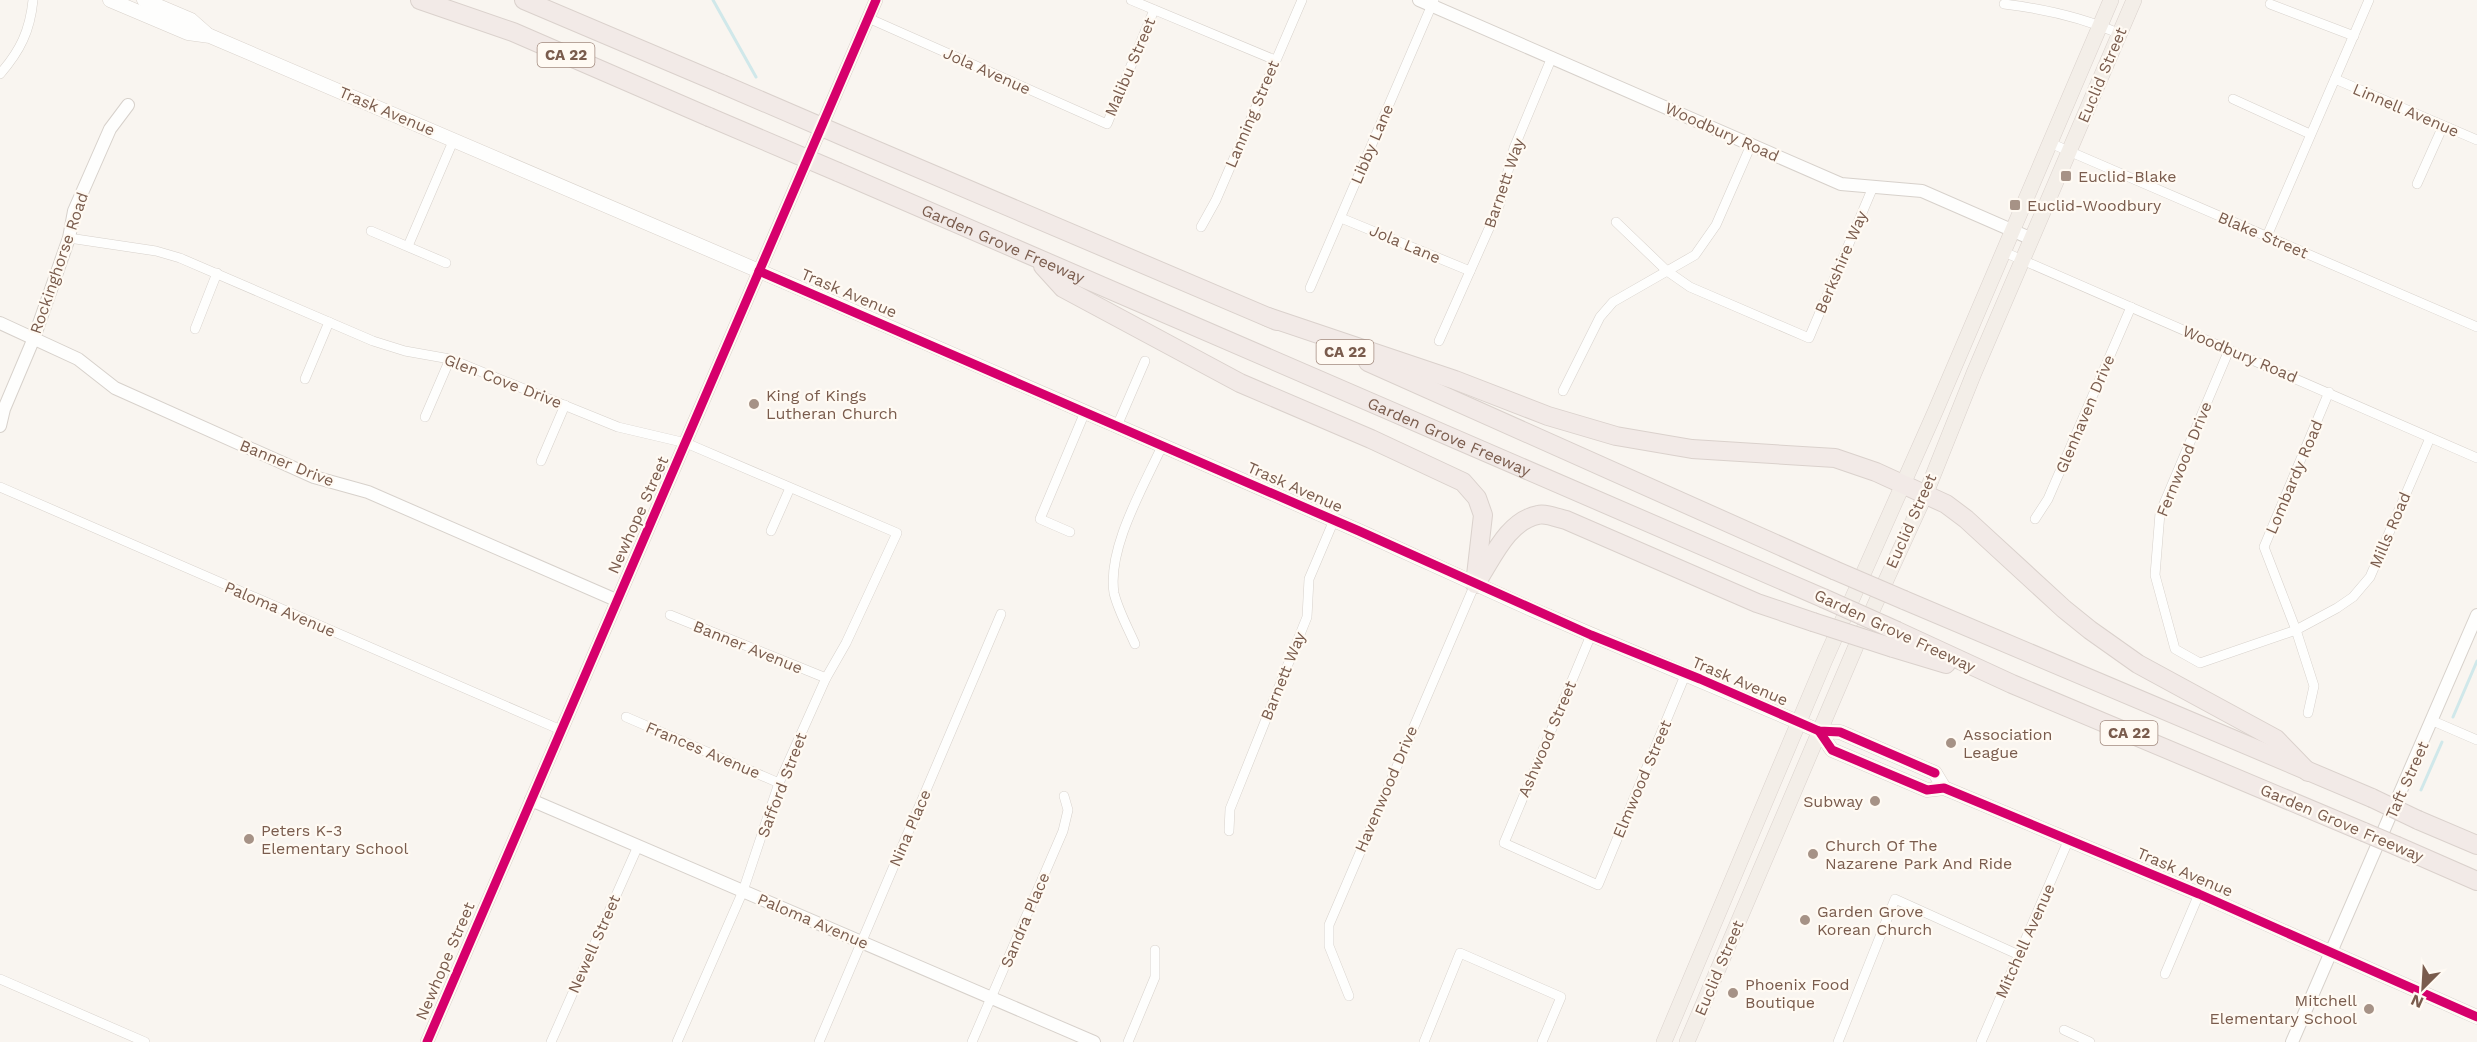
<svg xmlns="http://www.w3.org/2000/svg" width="2477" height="1042" viewBox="0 0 2477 1042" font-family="'Work Sans',sans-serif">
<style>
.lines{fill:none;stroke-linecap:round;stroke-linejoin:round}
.stream{stroke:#d0e8ea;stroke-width:3}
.minor-casing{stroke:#d7d1cb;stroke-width:10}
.tertiary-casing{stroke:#d7d1cb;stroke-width:14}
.secondary-casing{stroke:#d9d2cb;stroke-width:15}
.primary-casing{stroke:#dad1cc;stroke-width:16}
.motorway-casing{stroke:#dad1cc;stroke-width:20}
.minor{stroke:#fefefd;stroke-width:9}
.tertiary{stroke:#fefefd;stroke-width:12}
.secondary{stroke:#fefefd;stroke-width:14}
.primary{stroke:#f3eee8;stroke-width:15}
.motorway{stroke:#f2eae7;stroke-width:18}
.motorway-bridge-casing{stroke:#dad1cc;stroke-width:20;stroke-linecap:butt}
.motorway-bridge{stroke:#f2eae7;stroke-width:18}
.cycleway-casing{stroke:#fffaf3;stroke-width:13}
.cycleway{stroke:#d6006c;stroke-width:9}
.poi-dot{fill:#a69286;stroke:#fffaf3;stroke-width:2}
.labels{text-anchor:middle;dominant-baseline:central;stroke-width:4.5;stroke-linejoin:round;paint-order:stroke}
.shield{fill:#fffaf3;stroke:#a28b7f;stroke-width:1.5}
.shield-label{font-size:15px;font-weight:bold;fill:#7a5c4d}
.street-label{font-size:16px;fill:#7a5c4d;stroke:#fffaf3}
.poi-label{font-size:16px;fill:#7a5c4d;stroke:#fffaf3;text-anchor:start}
</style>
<rect width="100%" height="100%" fill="#f9f5f0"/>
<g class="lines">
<g class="stream">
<path d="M713 0 756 77"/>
<path d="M2453 717 2477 661"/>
<path d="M2421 790 2442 742"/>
</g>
<defs>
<g id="minor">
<path d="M1131 0 1275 60"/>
<path d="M2004 4C2045 9 2082 17 2120 34"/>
<path d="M2270 4 2354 36"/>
<path d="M868 18 1107 124 1154 10"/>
<path d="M0 74C20 51 30 31 33 0"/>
<path d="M2335 79 2477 140"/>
<path d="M2233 99 2310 134"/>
<path d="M2050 143 2477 327"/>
<path d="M2417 184 2443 126"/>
<path d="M1341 218 1470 271"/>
<path d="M1616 222 1667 271 1690 287 1809 338 1873 187"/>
<path d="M1201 227 1216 200 1302 0"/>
<path d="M371 231 446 263"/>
<path d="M2267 236 2369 0"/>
<path d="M69 238 156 251 180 258 373 341 405 351 450 359 618 427 686 443 897 533 846 643 826 678 779 783 743 891 677 1042"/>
<path d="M408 246 454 139"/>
<path d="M2004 252 2477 458"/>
<path d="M1310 288 1434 0"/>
<path d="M195 329 217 273"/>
<path d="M1439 341 1499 206 1514 148 1552 57"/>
<path d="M2229 350 2160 513 2155 575 2175 649 2200 663 2296 630 2337 608 2353 597 2370 577 2430 438"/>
<path d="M305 379 329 322"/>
<path d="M1563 391 1600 317 1613 302 1695 255 1716 225 1751 145"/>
<path d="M425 417 450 359"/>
<path d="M1117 426 1145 361"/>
<path d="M541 461 565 405"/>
<path d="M0 487 561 730"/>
<path d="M2035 519 2048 499 2131 307"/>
<path d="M771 531 790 488"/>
<path d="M1070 532 1040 519 1085 412"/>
<path d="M670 615 826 678"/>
<path d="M1591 635 1504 843 1598 885 1686 673"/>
<path d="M1135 644C1128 628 1118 610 1114 593 1107 548 1144 486 1162 446"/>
<path d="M2308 713 2314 686 2296 630 2264 547 2329 392"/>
<path d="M626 717 779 783"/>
<path d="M2433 721 2477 740"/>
<path d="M1229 831 1230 809 1307 617 1309 579 1334 520"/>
<path d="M2165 974 2199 894"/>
<path d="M0 979 145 1042"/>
<path d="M1349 996 1329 946V925L1475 584"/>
<path d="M2064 1030 2090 1042"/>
<path d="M551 1042 638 846"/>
<path d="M819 1042 1001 614"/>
<path d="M972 1042 1063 831 1068 810 1064 796"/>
<path d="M1128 1042 1155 977V950"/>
<path d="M1424 1042 1460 953 1561 997 1542 1042"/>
<path d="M1838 1042 1895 899 2019 955"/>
<path d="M1981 1042 2069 839"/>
</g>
<g id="tertiary">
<path d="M1419 0 1841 184 1922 191 2032 239"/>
<path d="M0 323 78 359 115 388 314 477 368 492 616 600"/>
<path d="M0 426 4 409 34 338 69 238 74 211 110 129 128 105"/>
<path d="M531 800 1094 1042"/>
<path d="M427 1042 876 0"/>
<path d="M2292 1042 2477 615"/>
</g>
<g id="secondary">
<path d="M110 0 188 33 210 36 841 306 1359 531 1531 609 1819 731 1840 732 1935 773 1944 788"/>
<path d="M144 0 191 20 208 35"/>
<path d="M1819 731 1832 750 1927 790 1944 788 2199 894 2477 1017"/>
</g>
<g id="primary">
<path d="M1664 1042 1825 660 1935 412 2111 0"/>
<path d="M1687 1042 1856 646 1926 493 1974 373 2134 0"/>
</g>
<g id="motorway">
<path d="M420 0 513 32 709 117"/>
<path d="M524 0 722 84"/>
<path d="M852 140 1277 321"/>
<path id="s1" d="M838 172 1823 598"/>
<path d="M1043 266 1063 288 1240 383 1371 439 1463 482 1477 498 1483 515 1475 584"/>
<path d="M1268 317 1455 380 1548 416 1616 436 1692 449 1835 458 1876 472 1946 504 1966 519 2064 609 2090 630 2138 664 2276 739 2308 772"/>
<path d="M1368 362 1834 570"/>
<path d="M1478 580C1493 557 1508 521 1538 515 1545 513 1558 518 1566 520L1757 603 1813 622"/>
<path d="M1904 600 2372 798"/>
<path d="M1897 631 2012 684 2364 832"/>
<path d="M1893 648 1946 664"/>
<path d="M2418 820 2477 845"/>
<path d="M2397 846 2477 881"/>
</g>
</defs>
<use href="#minor" class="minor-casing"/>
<use href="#tertiary" class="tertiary-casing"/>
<use href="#secondary" class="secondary-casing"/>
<use href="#primary" class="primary-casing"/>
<use href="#motorway" class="motorway-casing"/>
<use href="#minor" class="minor"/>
<use href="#tertiary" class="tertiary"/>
<use href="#secondary" class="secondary"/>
<use href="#primary" class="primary"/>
<use href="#motorway" class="motorway"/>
<defs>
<g id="motorway-bridge">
<path d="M722 84 852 140"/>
<path d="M709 117 838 172"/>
<path d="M1834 570 1904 600"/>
<path d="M1823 598 1897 631"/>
<path d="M1813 622 1893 648"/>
<path d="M2372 798 2418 820"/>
<path d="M2364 832 2397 846"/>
</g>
</defs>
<use href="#motorway-bridge" class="motorway-bridge-casing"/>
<use href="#motorway-bridge" class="motorway-bridge"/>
<defs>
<g id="cycleway">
<path d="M759 271 1359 531 1591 635 1700 679 1819 731 1840 732 1935 773"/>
<path d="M1819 731 1832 750 1927 790 1944 788 2199 894 2477 1017"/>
<path d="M427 1042 876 0"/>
</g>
</defs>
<use href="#cycleway" class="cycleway-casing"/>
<use href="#cycleway" class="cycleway"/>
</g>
<g class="poi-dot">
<rect x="2060" y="170" width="12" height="12" rx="3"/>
<rect x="2009" y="199" width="12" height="12" rx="3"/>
<circle cx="754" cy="404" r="6"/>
<circle cx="1951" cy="743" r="6"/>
<circle cx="1875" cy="801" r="6"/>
<circle cx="249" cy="839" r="6"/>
<circle cx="1813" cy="854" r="6"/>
<circle cx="1805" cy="920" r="6"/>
<circle cx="1733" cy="993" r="6"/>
<circle cx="2369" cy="1009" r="6"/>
</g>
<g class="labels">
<g class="shield">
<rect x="537.5" y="43" width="57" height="24" rx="4.5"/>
<rect x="1316.5" y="340" width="57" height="24" rx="4.5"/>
<rect x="2100.5" y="721" width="57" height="24" rx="4.5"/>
</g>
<g class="shield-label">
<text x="566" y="55">CA 22</text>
<text x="1345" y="352">CA 22</text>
<text x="2129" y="733">CA 22</text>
</g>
<g class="street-label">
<text transform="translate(1130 67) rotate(-67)">Malibu Street</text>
<text transform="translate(987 71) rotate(24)">Jola Avenue</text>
<text transform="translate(2102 75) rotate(-67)">Euclid Street</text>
<text transform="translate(2406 110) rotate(23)">Linnell Avenue</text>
<text transform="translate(387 111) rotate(23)">Trask Avenue</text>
<text transform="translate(1252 114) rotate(-67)">Lanning Street</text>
<text transform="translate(1722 132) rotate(24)">Woodbury Road</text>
<text transform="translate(1372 144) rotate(-67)">Libby Lane</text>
<text transform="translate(1504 183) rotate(-71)">Barnett Way</text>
<text transform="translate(2263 235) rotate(23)">Blake Street</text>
<text transform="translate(1405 244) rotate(23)">Jola Lane</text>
<text stroke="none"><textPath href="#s1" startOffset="180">Garden Grove Freeway</textPath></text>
<text transform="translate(1841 262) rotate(-67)">Berkshire Way</text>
<text transform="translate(59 263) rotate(-71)">Rockinghorse Road</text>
<text transform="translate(849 293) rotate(23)">Trask Avenue</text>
<text transform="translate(2240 354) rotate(23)">Woodbury Road</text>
<text transform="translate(503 381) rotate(21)">Glen Cove Drive</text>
<text transform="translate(2085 414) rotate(-67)">Glenhaven Drive</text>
<text stroke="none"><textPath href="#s1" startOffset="666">Garden Grove Freeway</textPath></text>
<text transform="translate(2184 459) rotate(-68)">Fernwood Drive</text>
<text transform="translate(287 463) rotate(22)">Banner Drive</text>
<text transform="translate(2294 477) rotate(-67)">Lombardy Road</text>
<text transform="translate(1295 487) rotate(24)">Trask Avenue</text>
<text transform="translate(638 515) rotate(-66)">Newhope Street</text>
<text transform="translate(1911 521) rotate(-66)">Euclid Street</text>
<text transform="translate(2390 530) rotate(-67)">Mills Road</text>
<text transform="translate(280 609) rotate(23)">Paloma Avenue</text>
<text transform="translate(1895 631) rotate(25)">Garden Grove Freeway</text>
<text transform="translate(748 647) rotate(22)">Banner Avenue</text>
<text transform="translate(1283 676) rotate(-68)">Barnett Way</text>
<text transform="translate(1740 681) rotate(23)">Trask Avenue</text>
<text transform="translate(1547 739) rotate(-67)">Ashwood Street</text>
<text transform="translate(703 750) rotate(23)">Frances Avenue</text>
<text transform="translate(1642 779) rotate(-67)">Elmwood Street</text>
<text transform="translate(2407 780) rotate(-66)">Taft Street</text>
<text transform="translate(782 785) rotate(-69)">Safford Street</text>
<text transform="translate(1386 789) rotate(-67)">Havenwood Drive</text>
<text transform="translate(2342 823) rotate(23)">Garden Grove Freeway</text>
<text transform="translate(910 828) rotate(-67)">Nina Place</text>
<text transform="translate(2185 872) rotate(23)">Trask Avenue</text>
<text transform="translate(1025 920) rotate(-67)">Sandra Place</text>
<text transform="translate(813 921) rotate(23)">Paloma Avenue</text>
<text transform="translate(2025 941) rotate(-66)">Mitchell Avenue</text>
<text transform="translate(594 944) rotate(-66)">Newell Street</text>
<text transform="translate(445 961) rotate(-67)">Newhope Street</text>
<text transform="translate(1719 968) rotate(-67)">Euclid Street</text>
</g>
<g class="poi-label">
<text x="2078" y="176">Euclid-Blake</text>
<text x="2027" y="205">Euclid-Woodbury</text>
<text x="766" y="395">King of Kings<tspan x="766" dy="18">Lutheran Church</tspan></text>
<text x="1963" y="734">Association<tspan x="1963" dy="18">League</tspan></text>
<text x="1863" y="801" text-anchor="end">Subway</text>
<text x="261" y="830">Peters K-3<tspan x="261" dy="18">Elementary School</tspan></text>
<text x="1825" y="845">Church Of The<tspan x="1825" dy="18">Nazarene Park And Ride</tspan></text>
<text x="1817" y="911">Garden Grove<tspan x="1817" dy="18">Korean Church</tspan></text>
<text x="1745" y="984">Phoenix Food<tspan x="1745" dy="18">Boutique</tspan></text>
<text x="2357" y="1000" text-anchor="end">Mitchell<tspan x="2357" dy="18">Elementary School</tspan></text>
</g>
</g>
<g transform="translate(2423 988) rotate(204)" stroke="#fffaf3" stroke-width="4.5" paint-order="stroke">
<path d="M0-4.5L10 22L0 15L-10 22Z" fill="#7a5c4d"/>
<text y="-9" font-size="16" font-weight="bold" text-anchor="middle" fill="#7a5c4d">N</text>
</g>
</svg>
